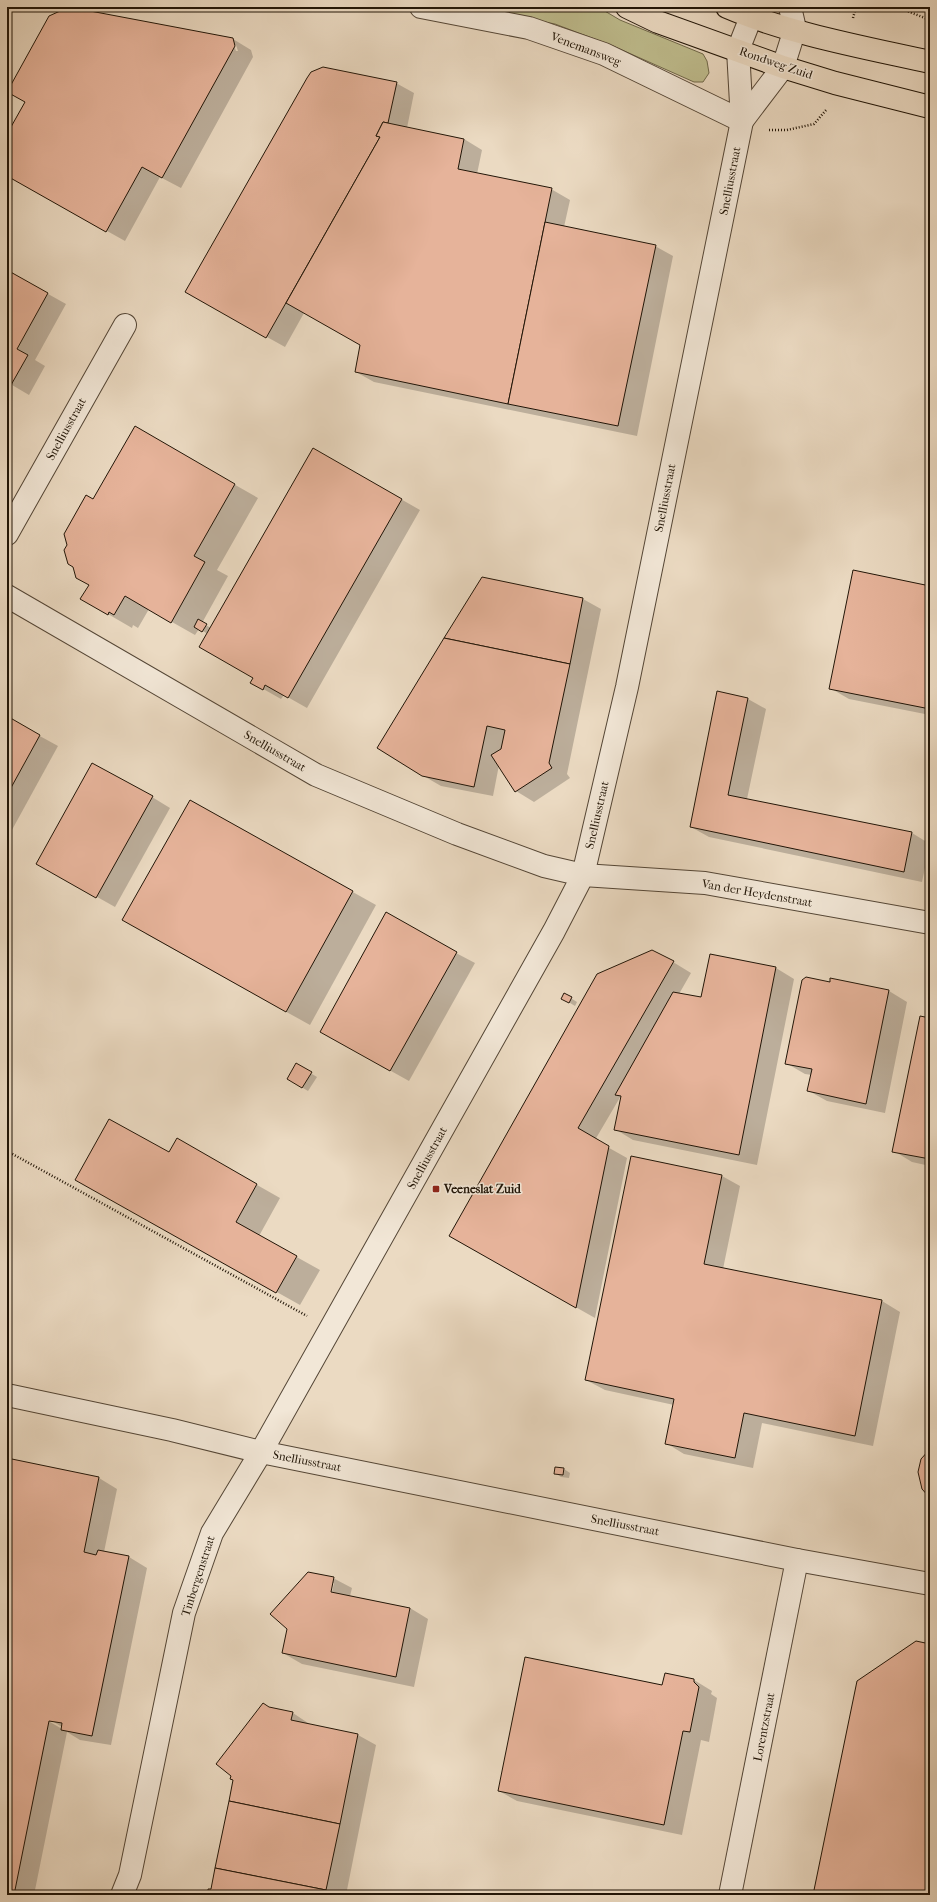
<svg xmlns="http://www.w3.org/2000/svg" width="937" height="1902" viewBox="0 0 937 1902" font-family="'IM FELL French Canon',serif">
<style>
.green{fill:#bfbd8e;stroke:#70694a}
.shadow{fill:#0003;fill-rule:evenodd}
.building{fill:#e6b39a;stroke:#211507}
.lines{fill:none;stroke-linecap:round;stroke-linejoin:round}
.street-casing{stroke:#544636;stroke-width:24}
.primary-casing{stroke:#211507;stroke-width:24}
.path{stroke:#211507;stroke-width:2.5;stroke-dasharray:1 2;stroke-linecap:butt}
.street{stroke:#f2e7d7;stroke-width:22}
.primary{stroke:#ebdac2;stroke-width:22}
.poi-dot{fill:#8f2418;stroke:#f2e7d7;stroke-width:1.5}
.labels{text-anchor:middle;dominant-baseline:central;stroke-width:3;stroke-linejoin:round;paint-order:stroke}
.street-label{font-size:12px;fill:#211507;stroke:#f2e7d7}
.poi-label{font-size:12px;font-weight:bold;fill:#211507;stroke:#f2e7d7;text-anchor:start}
</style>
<rect width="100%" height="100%" fill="#ebdac2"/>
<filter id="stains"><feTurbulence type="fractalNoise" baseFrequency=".005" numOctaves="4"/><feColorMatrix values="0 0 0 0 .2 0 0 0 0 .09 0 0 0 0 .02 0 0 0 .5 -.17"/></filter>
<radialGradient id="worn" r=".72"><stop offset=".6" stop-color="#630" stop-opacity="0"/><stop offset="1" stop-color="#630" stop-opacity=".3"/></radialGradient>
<path class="green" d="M472 7H598L620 20 703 54 707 61 709 73 703 82H694L613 46 555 24Z"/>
<g class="shadow">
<path d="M233 39 251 50 253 57 181 188 160 177 125 241 7 175V136ZM234 45H236L238 51H236Z"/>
<path d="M396 83 414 93 407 128 464 139 482 150 477 174 551 189 570 200 564 227 655 246 673 256 637 436 374 382 356 372 361 345 304 313 285 347 186 292Z"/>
<path d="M7 271 66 304 35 360 45 366 29 395 7 382Z"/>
<path d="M7 428 11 431 7 437Z"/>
<path d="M135 428 258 498 217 570 228 576 202 623 211 628 313 449 420 510 307 708 284 695 281 699 251 682 254 678 208 634 199 629 195 635 149 609 138 628 133 625 132 628 82 599 90 585 94 500Z"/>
<path d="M482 578 583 599 601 609 567 774 570 778 534 802 516 791 499 765 493 796 441 786 422 775Z"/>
<path d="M930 587V715L849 699 830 688Z"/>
<path d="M748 699 766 709 747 799 912 833 930 844 922 882 709 837 691 827Z"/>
<path d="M7 718 58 746 7 839Z"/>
<path d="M152 797 170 808 115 907 37 863Z"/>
<path d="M190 801 376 905 310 1025 146 934Z"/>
<path d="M456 953 475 963 409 1081 339 1042Z"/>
<path d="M710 955 776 968 794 979 757 1165 633 1140 615 1129 622 1094 595 1140 627 1158 595 1318 450 1236 673 962 691 973 679 994 702 999Z"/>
<path d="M831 979 889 991 907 1002 885 1113 827 1101 809 1091 812 1075 805 1074 786 1063Z"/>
<path d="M564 994 577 1002 575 1006 562 998Z"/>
<path d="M930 1019V1166L912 1162 894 1151Z"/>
<path d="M297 1065 317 1077 308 1091 288 1079Z"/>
<path d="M177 1140 280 1198 259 1236 320 1270 300 1305 100 1193 169 1154Z"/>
<path d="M722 1176 740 1186 723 1269 882 1301 900 1312 873 1446 762 1423 753 1468 684 1454 666 1443 674 1405 605 1390 586 1380Z"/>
<path d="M7 1459 99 1478 117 1489 104 1552 129 1557 147 1568 111 1745 80 1740 67 1732 34 1895H7ZM46 1717 62 1727V1729L45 1719Z"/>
<path d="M564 1469 570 1473 569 1478 561 1477 555 1473Z"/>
<path d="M333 1578 352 1588 350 1596 410 1608 428 1619 414 1687 302 1664 283 1653ZM331 1583H334L331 1597Z"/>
<path d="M666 1674 694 1680 712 1691 711 1694 717 1698 709 1742 701 1740 682 1835 517 1801 499 1791 663 1686Z"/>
<path d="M270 1709 293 1713 311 1725 358 1735 376 1745 346 1895H202L212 1890Z"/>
</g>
<g class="building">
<path d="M69 7 233 38 235 46 162 178 142 167 106 232 7 176V134L25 102 7 92 49 16Z"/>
<path d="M323 67 397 82 388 123 383 122 376 136 380 137 266 338 185 292 307 78 311 72Z"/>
<path d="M383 122 464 139 458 169 552 188 508 404 355 372 360 345 286 303 380 137 376 136Z"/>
<path d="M545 222 656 245 618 426 508 404Z"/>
<path d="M7 270 48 293 17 349 28 355 11 385 7 383Z"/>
<path d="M135 426 235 484 194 556 205 562 171 623 125 596 114 615 109 612 108 615 80 599 89 585 76 578 73 567 68 564 64 550 67 545 64 534 86 495 93 499Z"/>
<path d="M313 448 402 499 288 698 265 685 263 690 250 683 253 678 199 647Z"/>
<path d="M853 570 930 586V709L829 689Z"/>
<path d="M482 577 583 598 570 664 444 638Z"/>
<path d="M198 619 207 624 202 632 194 627Z"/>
<path d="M444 638 570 664 549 763 552 768 515 792 491 755 501 749 505 730 487 726 474 787 422 776 377 748Z"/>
<path d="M717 691 748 698 728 795 912 832 904 872 690 827Z"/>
<path d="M7 716 40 735 7 795Z"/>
<path d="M92 763 153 796 96 898 36 864Z"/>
<path d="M190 800 353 891 286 1012 122 920Z"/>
<path d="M386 912 457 952 390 1071 320 1032Z"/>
<path d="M652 950 674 961 578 1128 609 1146 576 1308 449 1236 597 974Z"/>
<path d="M710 954 776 967 739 1155 614 1130 621 1096 615 1095 673 992 701 997Z"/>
<path d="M806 977 830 982V978L889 990 866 1104 807 1091 812 1069 785 1064 802 980Z"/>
<path d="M564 993 572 997 569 1003 561 999Z"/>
<path d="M920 1016 930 1018V1159L892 1152Z"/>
<path d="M296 1063 312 1072 302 1088 287 1079Z"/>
<path d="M109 1119 169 1152 177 1138 257 1184 236 1222 297 1256 276 1293 75 1180Z"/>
<path d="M631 1156 722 1175 704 1264 882 1300 855 1436 744 1413 735 1458 665 1444 674 1399 585 1380Z"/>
<path d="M930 1449V1498L922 1489 918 1472 921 1459Z"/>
<path d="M7 1458 99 1477 84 1552 96 1555 98 1550 129 1556 92 1736 61 1730 62 1723 49 1721 14 1895H7Z"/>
<path d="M555 1467 564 1468 563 1475 554 1474Z"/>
<path d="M308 1572 334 1577 331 1592 410 1608 396 1677 282 1653 287 1629 270 1614Z"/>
<path d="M916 1641 930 1644V1895H813L857 1681Z"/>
<path d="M525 1657 662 1685 665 1673 694 1679V1682L699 1687 690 1732 683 1731 664 1825 498 1791Z"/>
<path d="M263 1703 269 1707 293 1712 291 1720 358 1734 340 1824 229 1801 233 1780 230 1779 231 1776 216 1764Z"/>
<path d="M229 1801 340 1824 326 1890 215 1868Z"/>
<path d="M215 1868 326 1890 325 1895H199L208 1893V1889H211Z"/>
</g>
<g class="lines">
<defs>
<g id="street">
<path d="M421 7 529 28 604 54 742 121"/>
<path d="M742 121 783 67 795 29 790 7"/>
<path d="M7 534 125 325"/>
<path d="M7 596 316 775 457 834 544 866 583 875 705 883 930 923"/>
<path d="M7 1395 172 1430 261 1452 797 1560 930 1584"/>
<path d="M122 1895 130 1875 184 1613 212 1533 261 1452 554 931 583 875 627 687 742 121 738 50 751 17 757 7"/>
<path d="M730 1895 797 1560"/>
</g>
<g id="primary">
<path d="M627 7 658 22 783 67 835 83 930 107"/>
<path d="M727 7C790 34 863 47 930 62"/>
</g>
</defs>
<use href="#street" class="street-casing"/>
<use href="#primary" class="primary-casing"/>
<g class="path">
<path d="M897 7 930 20"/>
<path d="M853 18 856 7"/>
<path d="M769 130H787L814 124 827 109"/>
<path d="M7 1151 307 1316"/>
</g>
<use href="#street" class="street"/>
<use href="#primary" class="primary"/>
</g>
<rect class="poi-dot" x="432" y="1185" width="8" height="8" rx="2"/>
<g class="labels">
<g class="street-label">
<text transform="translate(586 49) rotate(21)">Venemansweg</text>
<text transform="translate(776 63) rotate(19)">Rondweg Zuid</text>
<text transform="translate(730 181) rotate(-79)">Snelliusstraat</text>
<text transform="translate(66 429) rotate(-61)">Snelliusstraat</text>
<text transform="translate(665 498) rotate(-79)">Snelliusstraat</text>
<text transform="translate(275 751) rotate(30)">Snelliusstraat</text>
<text transform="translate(597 815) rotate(-77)">Snelliusstraat</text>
<text transform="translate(757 893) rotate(10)">Van der Heydenstraat</text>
<text transform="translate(427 1158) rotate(-61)">Snelliusstraat</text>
<text transform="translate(307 1461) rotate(11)">Snelliusstraat</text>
<text transform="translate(625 1525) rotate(11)">Snelliusstraat</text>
<text transform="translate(198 1576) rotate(-72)">Tinbergenstraat</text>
<text transform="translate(764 1727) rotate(-79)">Lorentzstraat</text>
</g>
<g class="poi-label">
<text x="444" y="1189">Veeneslat Zuid</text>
</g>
</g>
<rect width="937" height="1902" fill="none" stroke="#ebdac2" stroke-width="24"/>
<rect x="8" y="8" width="921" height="1886" fill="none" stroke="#211507" stroke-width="2"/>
<rect x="12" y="12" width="913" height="1878" fill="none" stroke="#211507"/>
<rect width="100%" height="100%" filter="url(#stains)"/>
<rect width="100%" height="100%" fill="url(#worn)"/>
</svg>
